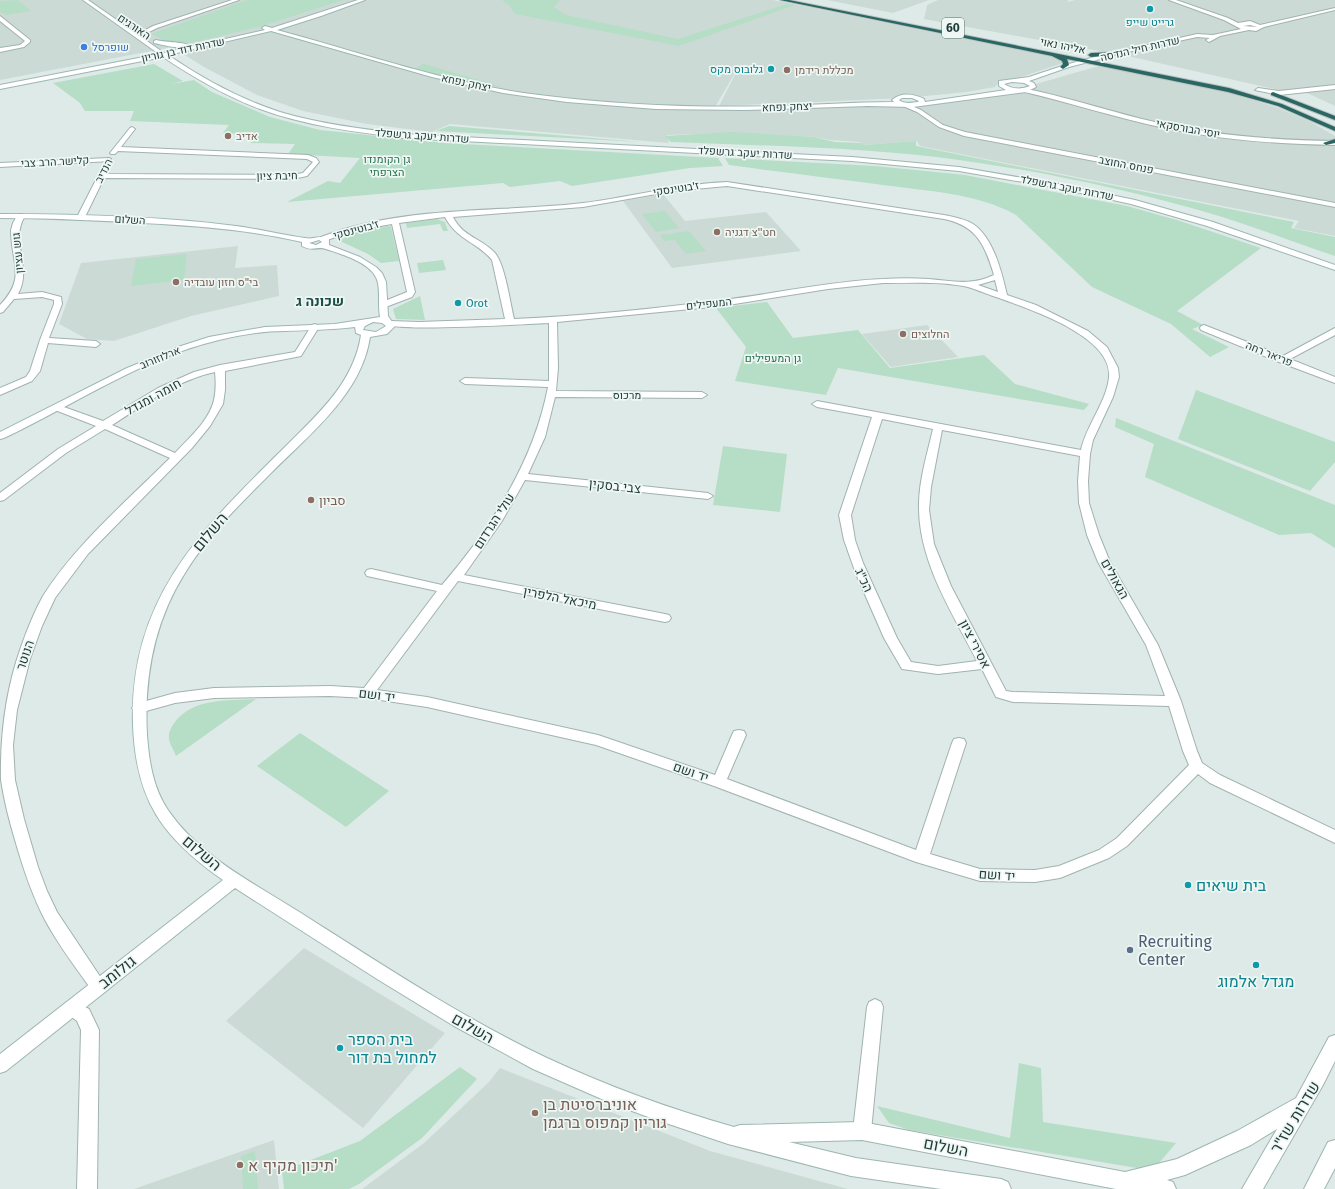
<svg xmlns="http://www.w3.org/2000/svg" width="1335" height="1189" viewBox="0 0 1335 1189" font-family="'Fira Sans',Heebo,sans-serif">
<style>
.built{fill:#ccdad6}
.green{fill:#b6ddc6}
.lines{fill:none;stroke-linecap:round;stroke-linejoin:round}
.street-casing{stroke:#a1b2af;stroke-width:2}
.secondary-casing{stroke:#9db6b1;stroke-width:2}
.highway-casing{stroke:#bcc4c3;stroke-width:2}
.street{fill:#fff;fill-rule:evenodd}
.secondary{fill:#fff;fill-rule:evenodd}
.highway{fill:#2a6763;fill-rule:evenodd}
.culture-dot{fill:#0f9aa8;stroke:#eef7f4;stroke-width:1.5}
.shop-dot{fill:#3f7fe0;stroke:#eef7f4;stroke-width:1.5}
.education-dot{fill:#8d6e63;stroke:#eef7f4;stroke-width:1.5}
.service-dot{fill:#5c6f8a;stroke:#eef7f4;stroke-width:1.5}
.labels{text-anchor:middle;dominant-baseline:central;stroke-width:3.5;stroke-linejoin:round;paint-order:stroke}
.far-culture-label{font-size:11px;fill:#0d838f;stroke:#eef7f4}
.far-street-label{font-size:11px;fill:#1f3a37;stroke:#eef7f4}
.far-shop-label{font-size:11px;fill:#366cbe;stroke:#eef7f4;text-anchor:start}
.far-education-label{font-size:11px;fill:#785e54;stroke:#eef7f4;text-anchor:start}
.far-park-label{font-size:11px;fill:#28724f;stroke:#eef7f4}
.shield{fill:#eef7f4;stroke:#5d7370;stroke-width:1}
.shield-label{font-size:12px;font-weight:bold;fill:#1f3a37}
.street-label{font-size:13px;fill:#1f3a37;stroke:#eef7f4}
.education-label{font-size:13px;fill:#785e54;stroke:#eef7f4;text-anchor:start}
.far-district-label{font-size:14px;font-weight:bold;fill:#1b4d48;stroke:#eef7f4}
.near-street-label{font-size:16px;fill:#1f3a37;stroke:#eef7f4}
.near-culture-label{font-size:16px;fill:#0d838f;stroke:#eef7f4;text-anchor:start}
.near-service-label{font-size:16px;fill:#4e5e75;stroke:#eef7f4;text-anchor:start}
.near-education-label{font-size:16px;fill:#785e54;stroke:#eef7f4;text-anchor:start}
</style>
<rect width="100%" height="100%" fill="#deeae7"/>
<g class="built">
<path d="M0 0H773L1054 57 1060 59 1063 63 1018 78 1000 81 995 87 967 92 905 98 719 106 743 59 714 109 758 110 932 103 1008 92 1095 67H1109L1228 92 1278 108 1311 122 1335 136V236L1294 228 1299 221 920 146 917 141 863 145 860 142 830 140 815 137 729 133 667 135 669 143 450 124 432 132 367 124 303 111 257 95 204 67 172 47 0 80Z"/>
<path d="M827 0H929L893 13Z"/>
<path d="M938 0H1070L1067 1 1068 2 1075 0H1335V106L1305 92 1279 90 1132 57 924 19 927 5Z"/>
<path d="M663 194 685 221 766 212 801 251 672 268 623 201Z"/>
<path d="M238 246 235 268 277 265 279 296 191 316 114 341 87 339 59 324 81 263Z"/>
<path d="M927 325 958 357 891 367 862 334Z"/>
<path d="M304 948 445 1033 363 1128 226 1021Z"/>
<path d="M500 1068 710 1151 848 1189H362L424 1143 488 1083Z"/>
<path d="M274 1140 279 1189H134Z"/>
</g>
<g class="green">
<path d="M18 0 31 11 7 15 0 12V1Z"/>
<path d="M247 0H343L262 26 191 43H174L164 40 151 34Z"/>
<path d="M502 0H560L554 7 566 15 678 39 787 4 795 5 679 46 515 14 509 5Z"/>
<path d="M421 63 506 88 456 79 415 69 421 65Z"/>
<path d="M154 64 183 81 171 84 194 80 212 92 270 117 320 130 444 143 718 158 723 166 690 168 572 186 560 181 510 187 503 183 287 202 328 181 340 183 360 158 288 154 295 144 250 143 260 135 223 133 229 125 130 121 134 111H85L80 103 53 83Z"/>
<path d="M449 126 641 142 436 131Z"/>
<path d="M732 132 814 137 835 142 861 143 864 145 916 141V146L1294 222 1291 228 1335 237V256C1296 243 1258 228 1219 216 1137 192 1051 173 966 161 869 147 769 146 671 142L665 136Z"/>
<path d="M725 158 875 166 965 175 1127 206 1180 221 1261 248 1177 311 1203 325 1192 329 1229 347 1210 357 1171 324 1092 287 1016 215C978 193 925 191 883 185 832 178 780 172 729 165Z"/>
<path d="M665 211 679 228 656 232 642 214Z"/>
<path d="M437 219 445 222 448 231H443L440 224 407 228 406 223Z"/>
<path d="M389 226 391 227 399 261 381 263 368 254 340 241C352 230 373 228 389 226Z"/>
<path d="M689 231 706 251 686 254 675 240 664 241 660 235Z"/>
<path d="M187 254 184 280 131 286 136 259Z"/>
<path d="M443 260 446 270 419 273 417 263Z"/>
<path d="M420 296 425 320 396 319 393 309Z"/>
<path d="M767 302 793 338 858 330 890 368 984 355 1015 384 1089 404 1084 410 838 368 826 395 735 381 746 347 716 308Z"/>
<path d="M1196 390 1335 442V462L1310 491 1178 439Z"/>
<path d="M1116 418 1335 505V548L1311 533 1279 535 1145 477 1154 444 1115 427Z"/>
<path d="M723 446 787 454 780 512 713 505Z"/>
<path d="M256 699 176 756C174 750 170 745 169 739 168 732 172 726 175 722 194 697 229 701 256 699Z"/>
<path d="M300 733 389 791 346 827 257 766Z"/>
<path d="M1019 1063 1041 1068 1043 1122 1176 1143 1159 1163 1143 1169 909 1130 889 1123 877 1106 1010 1138Z"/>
<path d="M460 1067 477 1079 422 1138 359 1184 349 1189H284L282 1171 360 1141Z"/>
<path d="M255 1151 258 1189H243L241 1156Z"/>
</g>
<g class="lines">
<defs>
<g id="street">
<path d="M232 0H239L157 28 145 34 140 33 153 26Z"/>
<path d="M1169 0H1176L1228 18 1238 23 1250 21 1260 25 1335 8V10L1264 27 1256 31 1249 30 1220 36 1209 42 1206 40 1210 38 1197 37 1100 58V56L1197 34 1213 35 1241 29 1224 20ZM1250 25 1257 27 1243 26Z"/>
<path d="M0 16 30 40V42L24 47 0 52V48L20 45 25 41 0 21Z"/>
<path d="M1335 85V89L1279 95 1255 90 1258 88 1279 91Z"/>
<path d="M1022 88C1063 96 1102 109 1142 119 1205 135 1270 140 1335 141V145C1278 144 1221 140 1165 128 1116 118 1069 102 1020 91L1019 90Z"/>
<path d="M905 103 921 110 943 125 965 132 1335 203V207L964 136 939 127 917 112 903 106V104Z"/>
<path d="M132 127 135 129 121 147 308 155 316 158 319 162 307 176 293 179 104 178 85 217 81 219H78L77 217 101 170 104 168 107 170 106 174 293 175 303 173 313 162 307 159 118 151 115 154H111L110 153 130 128Z"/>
<path d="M109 158 111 159V161L0 167V163Z"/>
<path d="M727 182 944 215C954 217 965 219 973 224 994 238 1002 274 1007 295L1036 305 1088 331 1107 347 1118 368 1119 377 1113 397 1093 440 1090 454 1088 481 1089 503 1099 535 1110 562 1158 645 1181 701 1197 751 1202 763 1220 775 1335 830V843L1210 783 1198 774 1127 846 1109 858 1060 878 1035 882 980 881 916 862 714 786 596 745 427 707 367 698 330 696 214 698 175 703 139 713 134 711 132 708 134 705 139 703 175 693 214 688 330 686 364 688 437 591 367 576 365 573 367 570 371 569 442 585C491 528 534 461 548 387L465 384 460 381 465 378 549 381V323C528 324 394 332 386 324L390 321 419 322 505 319 492 260C477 242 457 240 445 217L399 223 415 292 412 297 383 308 379 305 380 303 407 292 392 224 357 230 324 241 320 239 321 237C404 205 496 213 583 203 631 197 678 184 727 182ZM727 186 944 219C977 226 985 245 994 275 971 286 953 281 929 279 914 278 898 278 883 279 829 281 775 294 722 300 653 309 583 316 514 319 510 302 505 265 495 253 481 238 463 237 453 217L583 207 673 191ZM995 280 998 292 978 285ZM883 283C911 283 941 281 968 287 978 290 989 295 999 298 1029 309 1113 336 1109 377 1107 401 1086 426 1081 450L817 401 812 404 817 407 872 417 839 515 844 540 856 574 884 638 902 669 938 674 982 669 996 697 1013 702 1169 706 1183 751 1189 765 1117 838 1099 850 1059 866 1035 870 980 869 930 854 966 743 964 739 959 738 954 739 952 743 916 850 727 779 746 735 744 731 739 730 734 731 732 735 715 775 598 735 427 697 377 690 458 581 665 622 669 621 671 618 669 615 665 614 464 575 502 521 525 480 708 499 713 496 708 493 528 474 545 437 555 397 702 398 707 395 702 392 556 391 558 368 557 322 722 306 828 289ZM882 419 933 429C927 455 918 483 919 510 920 564 953 614 977 661L938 666 911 662 897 638 863 563 855 540 851 515ZM942 430 1080 456 1078 481 1079 503 1087 535 1098 562 1146 645 1165 696 1013 692 1006 691 951 586 934 544 929 510 931 487Z"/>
<path d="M18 214H21L25 216C9 241 33 268 18 294L42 292 61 297 62 304 49 338 96 341 100 344 96 347 48 343 40 371 32 381 0 395V388L26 377 30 371 40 340 54 304V300L42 297 14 299 3 312 0 313V305C27 277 11 263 11 230L13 223Z"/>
<path d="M315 324 319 327 301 356 225 371V390L223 404 210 426 192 448 88 554 55 598 42 626 30 659 17 710 13 745 15 780 24 819 38 867 47 891 57 912 107 987 105 992 99 994 93 992C77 969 59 946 45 920 32 895 23 868 15 840 9 820 4 800 1 780 0 735 6 689 21 647 27 630 34 612 43 596 75 545 127 501 170 458L105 429 66 453 4 500 0 501V493L58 449 96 426 55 410 53 408 55 406H61L103 421 158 388 194 372 220 365 295 352 312 325ZM215 372C216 382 216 391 214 400 209 421 189 438 175 453L112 425C144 405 177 380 215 372Z"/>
<path d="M1204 325 1283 356 1335 328V335L1290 359 1335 377V383L1279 362 1201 330 1200 328 1201 326Z"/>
<path d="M875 999 881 1002 883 1007 871 1131 869 1137 862 1140 855 1137 853 1131 867 1007 869 1002Z"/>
<path d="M72 1000 89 1009 99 1030 97 1189H77L81 1030 77 1021 66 1013 64 1008 66 1003Z"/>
</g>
<g id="secondary">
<path d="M83 0H88L164 53 265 30 262 28 265 26 272 28 358 0H365L321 16 277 30C363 53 449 84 539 95 617 105 696 108 774 106 814 105 854 102 894 102L892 100C901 92 914 94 924 99L925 102 1006 90 999 86V81L1029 77 1065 65 1102 55 1104 56V58L1069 67 1029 81 1034 83 1036 87 1026 92 913 107 868 106 745 110 656 109 567 102 503 93 432 77 271 31 168 55C203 79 240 99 280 112 320 124 363 129 404 134L852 157 959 167 1058 184 1135 200 1213 222 1335 265V270L1207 226 1131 204 1058 188 959 171 852 161 404 138C355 132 306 126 260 109 225 96 193 77 163 57L0 89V85L159 54ZM1012 82 1024 83 1030 86C1021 90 1012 89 1004 84ZM902 98H912L919 101 918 102C912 103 904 104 899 100Z"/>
<path d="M156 40C163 42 183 42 188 45 179 50 164 45 154 43V41Z"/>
<path d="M0 214C79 214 158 216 236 226 260 229 282 235 305 238 314 240 316 235 329 238V245L360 257 376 267 382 273 386 282 388 316 395 326 387 334 370 337C362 393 310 434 272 472 241 503 208 535 185 573 154 622 144 677 147 735 149 761 153 788 168 810 199 856 255 884 301 913 381 964 461 1017 547 1058 607 1086 670 1109 734 1127L740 1125 862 1122 1125 1172 1177 1159 1237 1131 1296 1098 1329 1037 1335 1035V1061L1323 1085 1263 1189H1242L1277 1129 1251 1145 1185 1175 1167 1180 1173 1182 1176 1189H1116L862 1140 789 1142 856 1158 1001 1179 1008 1182 1011 1189H941L851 1176 728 1144 651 1118 613 1104 533 1069 454 1026 377 979 235 888 6 1071 0 1073V1054L223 880C162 837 136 801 133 725 129 597 203 528 287 445 319 413 354 382 361 335L356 333 355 327C331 330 308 330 285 331 263 331 240 335 219 340 142 358 74 405 4 438L0 439V432L127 368 181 346 209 337 265 327 335 324 380 317C378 306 380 294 378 283 374 263 343 255 326 249 318 246 312 252 302 246V242C256 231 208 227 161 224 107 221 54 218 0 218ZM319 240 322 242 316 245 309 243ZM373 322 382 323 386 326 376 332 363 330 365 326Z"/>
<path d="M1335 1140V1168L1324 1189H1304L1328 1142Z"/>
</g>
<g id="highway">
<path d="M780 0H789L1229 88 1282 104 1335 127V131L1278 106 1228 92 1067 59 1069 65 1063 69 1060 67 1063 64 1062 61 1052 56Z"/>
<path d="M1117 52 1119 53V55L1091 57 1088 55 1091 53Z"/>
<path d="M1273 92 1335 116V120L1271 95V93Z"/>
<path d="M1335 139V143L1326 145 1323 143Z"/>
</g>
</defs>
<use href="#street" class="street-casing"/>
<use href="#secondary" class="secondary-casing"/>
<use href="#highway" class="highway-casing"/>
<use href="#street" class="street"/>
<use href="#secondary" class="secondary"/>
<use href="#highway" class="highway"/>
</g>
<g class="culture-dot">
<circle cx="1150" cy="9" r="4"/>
<circle cx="771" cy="69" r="4"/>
<circle cx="458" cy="303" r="4"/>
<circle cx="1188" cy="885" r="4"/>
<circle cx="1256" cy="965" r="4"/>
<circle cx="340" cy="1048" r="4"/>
</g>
<circle class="shop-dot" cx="84" cy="47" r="4"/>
<g class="education-dot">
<circle cx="787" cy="70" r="4"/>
<circle cx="228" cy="136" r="4"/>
<circle cx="717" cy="232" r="4"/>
<circle cx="176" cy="282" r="4"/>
<circle cx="903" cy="334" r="4"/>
<circle cx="311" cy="500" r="4"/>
<circle cx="535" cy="1113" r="4"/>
<circle cx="240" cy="1165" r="4"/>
</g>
<circle class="service-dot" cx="1130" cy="950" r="4"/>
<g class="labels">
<g class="far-culture-label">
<text x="1150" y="22">גרייט שייפ</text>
<text x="763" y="69" text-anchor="end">גלובוס מקס</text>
<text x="466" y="303" text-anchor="start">Orot</text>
</g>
<g class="far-street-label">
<text transform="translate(134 27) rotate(34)">האורגים</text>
<text transform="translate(1063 46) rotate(11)">אליהו נאוי</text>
<text transform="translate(1140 49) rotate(-13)">שדרות חיל הנדסה</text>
<text transform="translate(183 50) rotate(-12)">שדרות דוד בן גוריון</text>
<text transform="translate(466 83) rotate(12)">יצחק נפחא</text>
<text transform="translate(787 107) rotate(-2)">יצחק נפחא</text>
<text transform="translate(1188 129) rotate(10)">יוסי הבורסקאי</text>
<text transform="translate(422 136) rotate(4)">שדרות יעקב גרשפלד</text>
<text transform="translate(745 153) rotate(3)">שדרות יעקב גרשפלד</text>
<text transform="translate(55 162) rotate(-3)">קלישר הרב צבי</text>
<text transform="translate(1126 165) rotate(11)">פנחס החוצב</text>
<text transform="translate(104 171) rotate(-63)">הנדיב</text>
<text transform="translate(277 176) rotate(-1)">חיבת ציון</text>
<text transform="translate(1067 188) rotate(11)">שדרות יעקב גרשפלד</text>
<text transform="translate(676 189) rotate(-9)">ז'בוטינסקי</text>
<text transform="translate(130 220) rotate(4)">השלום</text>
<text transform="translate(356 230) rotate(-15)">ז'בוטינסקי</text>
<text transform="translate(18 253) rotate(-95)">גוש עציון</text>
<text transform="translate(709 304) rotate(-6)">המעפילים</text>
<text transform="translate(1269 354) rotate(22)">פריאר רחה</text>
<text transform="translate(160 358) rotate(-22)">ארלוזורוב</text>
<text x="627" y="395">מרכוס</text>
</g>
<g class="far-shop-label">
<text x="92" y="47">שופרסל</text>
</g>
<g class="far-education-label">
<text x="795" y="70">מכללת רידמן</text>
<text x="236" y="136">אדיב</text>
<text x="725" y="232">חט''צ דגניה</text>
<text x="184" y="282">בי"ס חזון עובדיה</text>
<text x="911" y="334">החלוצים</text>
</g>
<g class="far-park-label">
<text x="387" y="159">גן הקומנדו<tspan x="387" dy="13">הצרפתי</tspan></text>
<text x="773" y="358">גן המעפילים</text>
</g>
<rect class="shield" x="942" y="18" width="22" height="20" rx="3"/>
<g class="shield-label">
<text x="953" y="28">60</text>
</g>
<g class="street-label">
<text transform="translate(153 397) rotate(-29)">חומה ומגדל</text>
<text transform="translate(615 486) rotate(6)">צבי בסקין</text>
<text transform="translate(494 521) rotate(-57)">עולי הגרדום</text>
<text transform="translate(1115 579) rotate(61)">הגאולים</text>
<text transform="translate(864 580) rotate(65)">הכ"ג</text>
<text transform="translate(560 598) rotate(11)">מיכאל הלפרין</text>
<text transform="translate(975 644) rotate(63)">אסירי ציון</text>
<text transform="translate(25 655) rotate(-71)">הנוטר</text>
<text transform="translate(377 695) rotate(7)">יד ושם</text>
<text transform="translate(691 772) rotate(19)">יד ושם</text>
<text transform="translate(997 875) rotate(4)">יד ושם</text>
</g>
<g class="education-label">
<text x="319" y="500">סביון</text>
</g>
<g class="far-district-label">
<text x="320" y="301">שכונה ג</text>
</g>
<g class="near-street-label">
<text transform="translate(210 532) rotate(-50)">השלום</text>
<text transform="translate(202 853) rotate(40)">השלום</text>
<text transform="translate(117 972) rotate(-38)">גולומב</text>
<text transform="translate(473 1028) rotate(29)">השלום</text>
<text transform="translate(1295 1117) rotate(-59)">שדרות שז"ר</text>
<text transform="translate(946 1147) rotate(11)">השלום</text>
</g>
<g class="near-culture-label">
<text x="1196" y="885">בית שיאים</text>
<text x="1256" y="981" text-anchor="middle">מגדל אלמוג</text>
<text x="348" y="1039">בית הספר<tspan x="348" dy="18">למחול בת דור</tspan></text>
</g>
<g class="near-service-label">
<text x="1138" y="941">Recruiting<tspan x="1138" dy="18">Center</tspan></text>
</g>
<g class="near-education-label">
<text x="543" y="1104">אוניברסיטת בן<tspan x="543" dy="18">גוריון קמפוס ברגמן</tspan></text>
<text x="248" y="1165">תיכון מקיף א'</text>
</g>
</g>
</svg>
